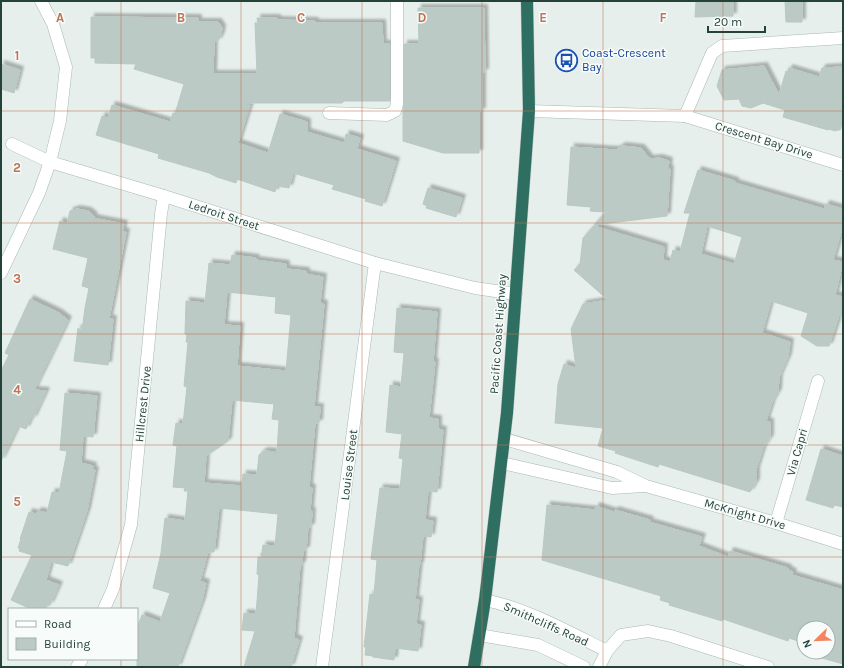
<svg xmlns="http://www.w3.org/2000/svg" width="844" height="668" viewBox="0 0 844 668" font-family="Karla,sans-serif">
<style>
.building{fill:#bbcac4;stroke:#b8c9c2;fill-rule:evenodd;filter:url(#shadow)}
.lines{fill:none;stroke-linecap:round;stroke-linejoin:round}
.minor-casing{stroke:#a8b8b2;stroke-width:13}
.highway-casing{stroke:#c2cac8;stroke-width:13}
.minor{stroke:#fff;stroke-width:12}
.highway{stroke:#2f6f62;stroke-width:12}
.grid{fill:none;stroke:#c07456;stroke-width:1;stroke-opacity:0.55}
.labels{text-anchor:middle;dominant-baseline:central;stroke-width:3;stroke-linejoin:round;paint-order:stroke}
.transit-label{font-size:12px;fill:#164399;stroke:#f7fbf9;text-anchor:start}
.street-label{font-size:12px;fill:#24423a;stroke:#f7fbf9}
.grid-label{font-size:13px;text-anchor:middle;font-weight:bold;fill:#c07456;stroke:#f7fbf9;stroke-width:3;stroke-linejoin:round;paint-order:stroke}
</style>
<defs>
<filter id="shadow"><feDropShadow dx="3.5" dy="-3.5" stdDeviation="1" flood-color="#0004"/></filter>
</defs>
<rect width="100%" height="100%" fill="#e6efeb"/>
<g class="building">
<path d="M696 1H733V16L695 17Z"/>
<path d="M785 1H802V22H786Z"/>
<path d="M418 8H484L485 72H482V111H479V153H443L403 141V111L404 104V44H419Z"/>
<path d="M91 17 198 18V22H218L222 28 221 35 218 41H214L213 74H257L255 23H258L257 18H277V20L315 21V23H382L383 44H390V101H344L342 103H244L250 105 238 143 268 153 280 114 307 122V132L344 143 346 134 360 138 357 149 396 161 382 206 365 201 366 199 332 189 334 185 293 173 289 188 277 186 275 192 237 179 236 183 217 177 209 173 158 158 159 154 96 135 102 116 108 118 112 105 170 122 173 113 175 114 184 84 134 69 136 64 95 63V58H91Z"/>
<path d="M1 64 20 70 14 93 1 89Z"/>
<path d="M764 66 779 95 786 71 788 72 789 68 819 77 822 68 843 67V120L840 130H837L836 131 828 129V130L783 117 785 110 763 103 751 108 742 106 739 99 724 100 717 86 722 70Z"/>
<path d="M622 146 641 148 650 159 659 158 669 161 668 168 670 169 667 216 594 225 606 212 590 211 591 207 567 205 571 147 616 150Z"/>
<path d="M698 170 735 181V183L824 209 826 204 843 209V225L833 260 843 262 835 295 843 297V308L841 316H839L829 346H817L801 336 808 313 771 301 762 333 790 342 788 357 779 377 778 392 772 402 766 421 770 422V438L763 448 756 470V482L750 492 659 464 658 467 615 453 616 451 598 446 603 428 555 423 558 384 564 364 576 368 571 329 583 304 608 300 574 270 580 264 583 238 594 226 664 247 663 260 670 262 673 250 680 252 690 213H684ZM707 226 742 237 734 264 701 254Z"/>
<path d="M428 188 462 198 456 217 426 208 427 206 423 204Z"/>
<path d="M77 209 88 211 94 216 93 218 124 224 122 231 126 232 109 319H113L108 365 74 361 78 328 82 331 85 308 89 288 82 286 88 258 53 249 60 221 67 224 70 211Z"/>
<path d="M232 255 256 258 255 260 286 264V269L306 271V274L323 277 320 303 324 304 314 407H320L319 423H315L309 487 312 488 310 511H312L311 527H308L306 550H303L302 565H300L294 638 299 640 291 667H244L255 631 242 630 244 613 256 614 259 575 257 574 258 557 261 558 263 545 275 546 278 514 219 508 214 552H208L200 581 206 583 202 601 178 667H137V628L142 615 160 622 170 593 153 588 161 553 165 518 185 521 188 491H184L185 488 173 487 177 446 173 445 176 423 183 424 187 387 184 386 188 342H186L187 335 185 334 186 301 205 303 209 263 230 265ZM227 292 276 297 275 313 291 315 286 371 237 366 240 326 224 325ZM232 400 274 404 272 419 279 420 277 452 264 451 259 455 257 475 243 474 242 486 204 483 206 456 228 441Z"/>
<path d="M30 299 59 313 68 320 34 390 46 391 33 419 31 418 26 429 18 426 1 461V371L9 355 5 353Z"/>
<path d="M397 308 437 312 433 362H435L429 418 438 419V429L443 430 437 492 428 491 425 520 433 521 431 537 423 536 420 565H419L415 600H419L416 624 421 625 418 651 395 648 394 660 373 657V656L365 655 366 647H364L370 594 374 595 377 560 371 559 380 488 400 489 403 459 399 458 402 434 386 432 390 385 401 387 404 353 394 352Z"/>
<path d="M65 393 97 396 93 437 83 436 81 463 93 466 92 470H95L87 511 68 566 51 562 46 580 59 585 50 605 48 604 45 609H31L11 600 32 555 19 551 20 548H18L21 539H20L29 512 36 514 38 511 47 513 52 492 59 493 67 451 60 450Z"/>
<path d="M821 449 843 456V507L834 505 833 508 806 500Z"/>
<path d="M547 505 595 510 596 506 614 512 615 510 650 520 649 522 702 537 699 546 728 557 730 551 788 568V570L793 572 792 575 843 590V664L822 658 824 652H828V628H804V643L789 638 788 641 723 619 722 621 669 605 670 603 660 600 661 596 542 560Z"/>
</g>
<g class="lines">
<defs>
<g id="minor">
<path d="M529 111 685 116 843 165"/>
<path d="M329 113 387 115 395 111 397 104V1"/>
<path d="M685 116 712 53 722 46 843 38"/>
<path d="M12 144 50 162 164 196 375 263 475 288 516 294"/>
<path d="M1 273 39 193 50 162 60 121 66 67 53 24 41 1"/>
<path d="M505 439 617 472 646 486 776 523 843 544"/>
<path d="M502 463 612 488 644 486"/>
<path d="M776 523 818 381"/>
<path d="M485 600C528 609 568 632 607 651"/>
<path d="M104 609 113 589 131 525 161 214 164 196"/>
<path d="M479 635 538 645 584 667"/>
<path d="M77 667 82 659"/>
<path d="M322 667 375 263"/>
<path d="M599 667 607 651 621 635 648 631 671 636 768 667"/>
</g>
<path id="highway" d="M474 667 485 600 507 413 529 111 527 1"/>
</defs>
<use href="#minor" class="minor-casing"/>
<use href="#highway" class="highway-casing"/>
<use href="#minor" class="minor"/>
<use href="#highway" class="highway"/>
</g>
<path class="grid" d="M121 1V609M241 1V667M362 1V667M482 1V667M603 1V667M723 1V667M1 111H843M1 223H843M1 334H843M1 445H843M1 557H843M121 659V667"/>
<defs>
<symbol id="bus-ring" viewBox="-11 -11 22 22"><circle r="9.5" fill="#f7fbf9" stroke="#1a4fb4" stroke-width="1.5"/><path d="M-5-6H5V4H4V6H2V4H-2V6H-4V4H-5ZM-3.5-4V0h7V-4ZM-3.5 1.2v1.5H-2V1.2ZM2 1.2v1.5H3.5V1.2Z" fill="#1a4fb4"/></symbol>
</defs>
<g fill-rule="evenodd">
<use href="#bus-ring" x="554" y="48" width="25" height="25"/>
</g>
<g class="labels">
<g class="transit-label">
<text x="582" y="53">Coast-Crescent<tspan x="582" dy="14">Bay</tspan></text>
</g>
<g class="street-label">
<text transform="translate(764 140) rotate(17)">Crescent Bay Drive</text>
<text transform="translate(224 215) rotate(18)">Ledroit Street</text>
<text transform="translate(498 334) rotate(-86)">Pacific Coast Highway</text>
<text transform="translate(143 404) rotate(-84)">Hillcrest Drive</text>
<text transform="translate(797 452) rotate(-74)">Via Capri</text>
<text transform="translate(349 465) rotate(-83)">Louise Street</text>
<text transform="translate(745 514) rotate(16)">McKnight Drive</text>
<text transform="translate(546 624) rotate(24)">Smithcliffs Road</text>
</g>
</g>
<g class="grid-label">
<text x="60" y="22">A</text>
<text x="181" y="22">B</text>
<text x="301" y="22">C</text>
<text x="422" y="22">D</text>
<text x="543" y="22">E</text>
<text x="663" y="22">F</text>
<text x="17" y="60">1</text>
<text x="17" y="172">2</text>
<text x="17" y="283">3</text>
<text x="17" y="394">4</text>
<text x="17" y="506">5</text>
</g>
<rect width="844" height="668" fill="none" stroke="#24423a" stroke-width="4"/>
<rect x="8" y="608" width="130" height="52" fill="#f7fbf9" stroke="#a3b1ad"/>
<rect x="16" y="621" width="20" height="6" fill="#ffffff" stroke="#a3b1ad"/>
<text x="44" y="628" font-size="12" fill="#24423a">Road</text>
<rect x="16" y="638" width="20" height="12" fill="#bbcac4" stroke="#a3b1ad"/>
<text x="44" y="648" font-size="12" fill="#24423a">Building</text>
<g transform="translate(816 640) rotate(247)"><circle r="19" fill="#f7fbf9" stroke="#a3b1ad"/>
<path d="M0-3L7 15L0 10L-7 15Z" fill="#f4845f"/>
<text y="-6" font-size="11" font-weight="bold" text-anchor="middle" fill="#24423a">N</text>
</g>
<path d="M708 26v6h57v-6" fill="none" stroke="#24423a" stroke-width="2"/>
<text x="714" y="26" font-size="12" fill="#24423a" stroke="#f7fbf9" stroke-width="3" paint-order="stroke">20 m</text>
</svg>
